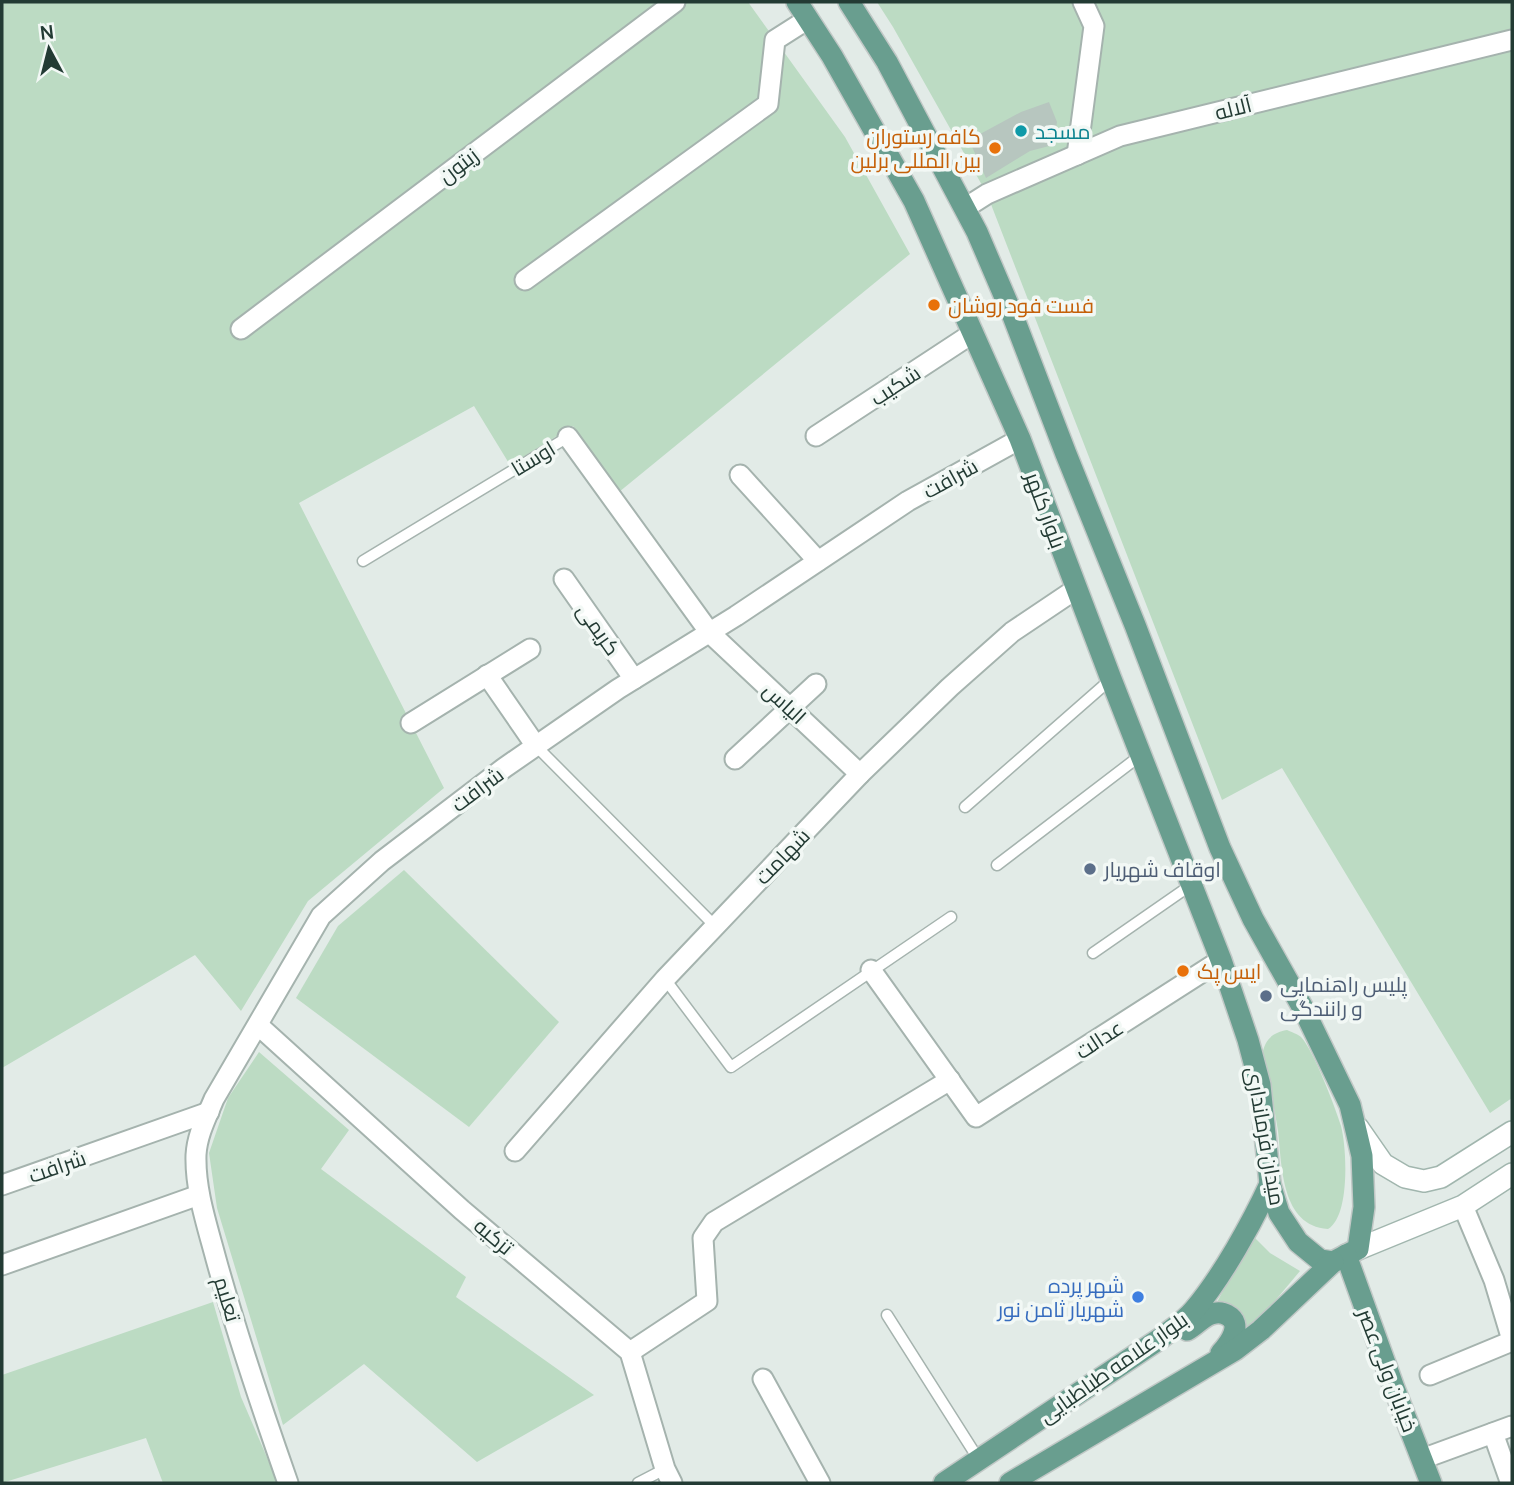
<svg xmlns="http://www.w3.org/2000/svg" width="1514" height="1485" viewBox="0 0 1514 1485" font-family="Manrope,Cairo,sans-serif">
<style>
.green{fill:#bcdbc3}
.building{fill:#b7c6bf}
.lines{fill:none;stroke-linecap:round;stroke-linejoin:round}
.service-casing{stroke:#a5b3ae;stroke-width:13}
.minor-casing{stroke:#a5b3ae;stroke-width:23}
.secondary-casing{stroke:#a1b6ae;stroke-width:24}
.primary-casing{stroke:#c1c8c6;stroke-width:24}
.service{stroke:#fff;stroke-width:10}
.minor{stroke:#fff;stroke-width:19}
.secondary{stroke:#fff;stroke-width:21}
.primary{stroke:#699e8f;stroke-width:21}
.culture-dot{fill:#0f9aa8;stroke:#f2f8f5;stroke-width:2.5}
.food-dot{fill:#e8710a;stroke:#f2f8f5;stroke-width:2.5}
.service-dot{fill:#5c6f8a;stroke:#f2f8f5;stroke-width:2.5}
.shop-dot{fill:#3f7fe0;stroke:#f2f8f5;stroke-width:2.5}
.labels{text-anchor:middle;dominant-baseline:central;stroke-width:7;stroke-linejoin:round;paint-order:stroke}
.street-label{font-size:21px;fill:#233b34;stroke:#f2f8f5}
.culture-label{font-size:21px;fill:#0d838f;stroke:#f2f8f5;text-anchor:start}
.food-label{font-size:21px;fill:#c56008;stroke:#f2f8f5;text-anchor:start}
.service-label{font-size:21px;fill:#4e5e75;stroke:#f2f8f5;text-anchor:start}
.shop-label{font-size:21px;fill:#366cbe;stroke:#f2f8f5;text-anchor:end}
</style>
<rect width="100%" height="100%" fill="#e2ebe7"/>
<g class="green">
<path d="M2 2H748L845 137 910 254 619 492 573 426 510 465 474 406 299 503 444 788 308 901 241 1011 195 955 2 1068Z"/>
<path d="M877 2H1512V1098L1490 1113 1282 768 1222 800 987 194 893 27Z"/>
<path d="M404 870 559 1022 469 1127 296 998 338 926Z"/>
<path d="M1287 1030C1291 1032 1298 1034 1301 1037 1314 1051 1335 1107 1341 1126 1347 1149 1350 1216 1328 1229 1281 1226 1282 1166 1278 1131 1274 1106 1269 1080 1262 1055 1265 1040 1271 1033 1287 1030Z"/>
<path d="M259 1052 349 1130 321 1169 466 1277 456 1297 594 1395 477 1462 364 1364 283 1425 217 1208 209 1153 228 1098Z"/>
<path d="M1253 1236 1270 1253 1300 1271 1248 1333 1233 1310 1217 1302Z"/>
<path d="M213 1302 241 1397 278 1483H163L146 1438 2 1483V1375Z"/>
</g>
<path class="building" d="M1049 102 1057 122 1053 145 1030 151 986 178 969 140 1021 112Z"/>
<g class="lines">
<defs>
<g id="service">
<path d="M363 561 568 437"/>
<path d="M536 746 715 926"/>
<path d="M965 807 1110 680"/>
<path d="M997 865 1141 755"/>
<path d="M1093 953 1191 885"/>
<path d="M665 979 731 1067 951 917"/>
<path d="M887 1315 979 1460"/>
<path d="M638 1483 665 1469"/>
</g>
<g id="minor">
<path d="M1077 155 1094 26 1083 2"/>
<path d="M965 208 987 194 1120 136 1512 40"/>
<path d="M525 280 768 104 775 40 808 19"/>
<path d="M241 329 675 2"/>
<path d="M816 436 973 333"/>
<path d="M568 437 710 633 860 774"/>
<path d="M740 475 818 561"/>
<path d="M564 579 634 679"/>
<path d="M487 675 536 746"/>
<path d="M411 723 530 649"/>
<path d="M735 759 816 684"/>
<path d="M871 970 976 1117 1221 960"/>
<path d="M258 1025 462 1210 630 1352 665 1469 672 1483"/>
<path d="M515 1151 665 979 860 774 950 687 1012 632 1076 589"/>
<path d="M2 1185 209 1112"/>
<path d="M1463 1206 1494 1280 1512 1340"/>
<path d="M2 1265 199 1195"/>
<path d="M630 1352 707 1301 703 1238 714 1222 950 1080"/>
<path d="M1430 1375 1512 1341"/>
<path d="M763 1379 820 1483"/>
<path d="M1493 1433 1510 1481"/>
<path d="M1422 1459 1512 1426"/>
<path d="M288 1483C262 1409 237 1335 216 1259 207 1225 195 1190 196 1155 197 1135 207 1116 214 1099L321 916 382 861 504 768 618 689 736 616 908 501 1020 439"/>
</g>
<g id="secondary">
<path d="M1358 1128 1383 1164 1405 1177 1424 1181 1441 1177 1512 1132"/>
<path d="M1358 1249 1463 1206 1512 1174"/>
</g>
<g id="primary">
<path d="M797 2 832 56 914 201 1020 439 1111 679 1221 960 1248 1040 1260 1085 1270 1184 1279 1213 1298 1242 1320 1260 1333 1262 1358 1249 1364 1207 1362 1156 1350 1105 1304 1010 1253 919 1220 848 1135 625 1066 454 1013 316 977 232 887 62 849 2"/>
<path d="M1346 1255 1394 1388 1431 1483"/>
<path d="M1187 1330C1195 1326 1202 1317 1211 1314 1217 1312 1222 1312 1227 1315 1244 1324 1230 1343 1221 1353"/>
<path d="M944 1483 1161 1338C1172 1329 1185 1321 1194 1310 1222 1277 1252 1223 1270 1184"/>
<path d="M1010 1483 1235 1350 1261 1330 1333 1262"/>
</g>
</defs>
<use href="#service" class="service-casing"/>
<use href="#minor" class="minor-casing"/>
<use href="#secondary" class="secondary-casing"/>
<use href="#primary" class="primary-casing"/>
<use href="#service" class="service"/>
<use href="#minor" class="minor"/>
<use href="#secondary" class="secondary"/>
<use href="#primary" class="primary"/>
</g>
<circle class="culture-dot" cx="1021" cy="131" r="7"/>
<g class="food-dot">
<circle cx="995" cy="148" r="7"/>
<circle cx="934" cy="305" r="7"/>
<circle cx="1183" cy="971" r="7"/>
</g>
<g class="service-dot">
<circle cx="1090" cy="869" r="7"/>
<circle cx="1266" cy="996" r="7"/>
</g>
<circle class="shop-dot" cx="1138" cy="1297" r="7"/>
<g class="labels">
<g class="street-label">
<text transform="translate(1233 108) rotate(-14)">آلاله</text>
<text transform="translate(458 165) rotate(-37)">زیتون</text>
<text transform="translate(895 385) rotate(-33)">شکیب</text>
<text transform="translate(533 458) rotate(-31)">اوستا</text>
<text transform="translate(950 478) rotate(-29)">شرافت</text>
<text transform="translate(1046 510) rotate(70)">بلوار کلهر</text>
<text transform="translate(599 629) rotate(55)">کریمی</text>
<text transform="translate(785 703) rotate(43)">الیاس</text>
<text transform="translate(477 789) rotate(-37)">شرافت</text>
<text transform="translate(782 856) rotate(-46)">شهامت</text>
<text transform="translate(1099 1039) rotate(-33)">عدالت</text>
<text transform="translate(1266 1136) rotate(80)">میدان فرمانداری</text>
<text transform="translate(57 1166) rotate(-19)">شرافت</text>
<text transform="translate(494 1236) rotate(40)">تزکیه</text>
<text transform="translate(228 1299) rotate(73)">تعلیم</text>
<text transform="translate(1113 1367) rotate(-35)">بلوار علامه طباطبایی</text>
<text transform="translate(1388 1370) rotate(69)">خیابان ولی عصر</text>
</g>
<g class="culture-label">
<text x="1035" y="131">مسجد</text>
</g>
<g class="food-label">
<text x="981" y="136" text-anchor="end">کافه رستوران<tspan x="981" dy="24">بین المللی برلین</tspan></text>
<text x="948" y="305">فست فود روشان</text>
<text x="1197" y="971">ایس پک</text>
</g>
<g class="service-label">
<text x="1104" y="869">اوقاف شهریار</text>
<text x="1280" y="984">پلیس راهنمایی<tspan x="1280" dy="24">و رانندگی</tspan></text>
</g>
<g class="shop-label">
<text x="1124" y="1285">شهر پرده<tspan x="1124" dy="24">شهریار ثامن نور</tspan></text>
</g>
</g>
<rect width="1514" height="1485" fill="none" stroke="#233b34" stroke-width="7"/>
<g transform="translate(49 49) rotate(353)" stroke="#f2f8f5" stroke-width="5" paint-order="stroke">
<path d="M0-5L12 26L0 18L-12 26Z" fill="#233b34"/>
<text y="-10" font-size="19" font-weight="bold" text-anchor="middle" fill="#233b34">N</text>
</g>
</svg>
